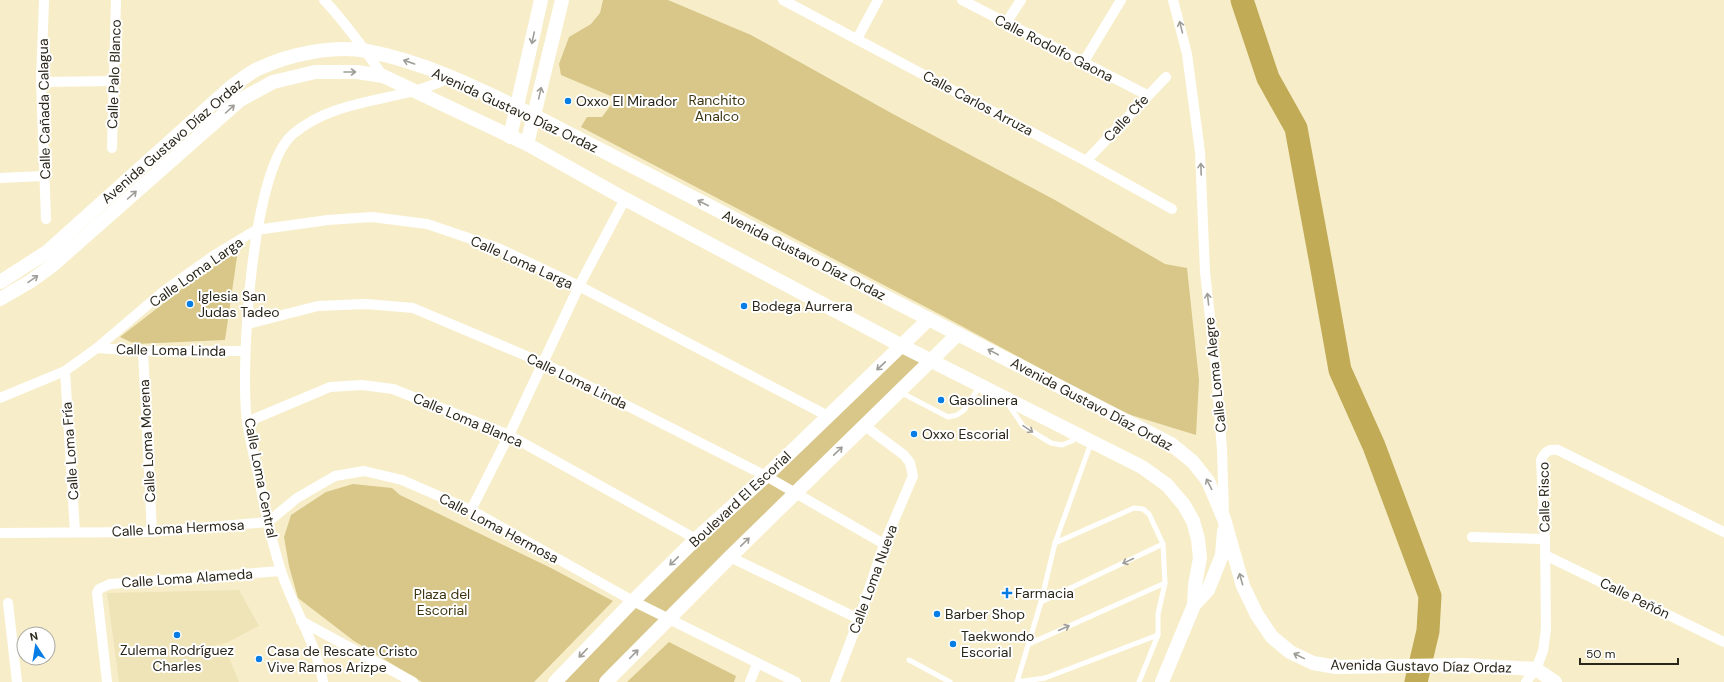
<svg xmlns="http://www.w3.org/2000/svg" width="1724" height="682" viewBox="0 0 1724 682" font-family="'DM Sans',sans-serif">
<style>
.built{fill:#efe3b8}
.green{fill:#d8c789}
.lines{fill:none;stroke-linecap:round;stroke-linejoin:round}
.river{stroke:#c1ab56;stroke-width:23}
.lane{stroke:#fff;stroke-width:5}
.street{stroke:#fff;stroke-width:10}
.secondary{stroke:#fff;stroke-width:14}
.oneway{stroke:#9f9d98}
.poi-dot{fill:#067de4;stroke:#fff;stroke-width:1.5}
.labels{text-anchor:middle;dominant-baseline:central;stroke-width:4;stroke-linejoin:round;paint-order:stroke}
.street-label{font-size:14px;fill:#2a2619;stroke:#fff}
.park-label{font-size:14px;fill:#3f3611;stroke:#fff}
.poi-label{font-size:14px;fill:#2a2619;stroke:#fff;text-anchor:start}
</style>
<rect width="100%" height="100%" fill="#f7eec9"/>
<path class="built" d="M239 590 259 626 226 643 177 654 224 645 239 682H119L107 593Z"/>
<g class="green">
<path d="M603 0H668L751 35 893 114 1055 200 1165 264 1187 268 1199 380 1196 435 1121 412 943 316 581 127 587 117H602L611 105 613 97 561 75 559 64 569 37 591 24 600 13Z"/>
<path d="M238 250 225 340 135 344 120 337 182 289Z"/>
<path d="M902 348 929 361 794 491 768 476Z"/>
<path d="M766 477 794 494 668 617 634 601Z"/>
<path d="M353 484 392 488 400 495 551 568 613 601 534 682H422L354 641 298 598 289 566 284 537 291 515 326 492Z"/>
<path d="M633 603 666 619 606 682H556Z"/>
<path d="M669 642 736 676 734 682H627Z"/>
</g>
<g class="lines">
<path class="river" d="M1242 0 1268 78 1296 128 1322 269 1340 370 1374 446 1430 596 1428 631 1416 682"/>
<g class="lane">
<path d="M900 392 948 417 957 415 964 410 980 386"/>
<path d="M1008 404 1023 426 1051 443 1062 445 1072 441 1077 436"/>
<path d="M1055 543 1134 508 1143 509 1149 514 1163 544 1165 583 1158 614V635L1045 678 1017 682 1041 602 1055 543 1091 443"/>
<path d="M1041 602 1163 544"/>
<path d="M1029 644 1165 583"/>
<path d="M909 660 950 682"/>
<path d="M1139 682 1158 635"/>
</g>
<g class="street">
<path d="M44 0 41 82 46 219"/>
<path d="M324 0C346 23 365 50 383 76"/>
<path d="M783 0 1086 161 1172 209"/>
<path d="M962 0 1147 95"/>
<path d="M1173 0 1187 54 1200 152 1205 272 1216 372 1222 450 1224 513"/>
<path d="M1006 23 1021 0"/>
<path d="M857 39 878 0"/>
<path d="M1083 63 1121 0"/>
<path d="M41 82 113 81"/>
<path d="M112 148 116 0"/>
<path d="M1086 161 1166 77"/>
<path d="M0 178 44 176"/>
<path d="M247 324 318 306 366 304 413 308 543 363 766 476 884 544"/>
<path d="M97 348 143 351H245"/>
<path d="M143 351 152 532"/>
<path d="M65 371 75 532"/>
<path d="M0 398 65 371 97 348 164 291 213 256 256 230 328 220 372 217 427 224 498 248 579 286 828 416"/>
<path d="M247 422 330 387 362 385 393 389 509 435 696 539"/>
<path d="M471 510 509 435 579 286 625 199"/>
<path d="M0 533 152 532 268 522 297 498 335 476 364 471 402 480 471 510 633 601 796 682"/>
<path d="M1472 537 1545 539"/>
<path d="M1545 555 1724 642"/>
<path d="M730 557 859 619"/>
<path d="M8 603 17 682"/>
<path d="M301 621 413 682"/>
<path d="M107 682 97 593 99 589 110 584 281 571"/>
<path d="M323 682C318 647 292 605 281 571 271 539 264 506 258 473 254 457 250 439 247 422 240 368 251 169 293 134 327 105 372 102 414 91 427 88 440 82 452 77"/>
<path d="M750 682 757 664"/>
<path d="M835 682 859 619 884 544 913 476 910 463 904 455 865 426"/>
<path d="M1526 682 1536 669 1543 651 1546 629 1545 539 1541 460C1545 451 1549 449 1558 450L1724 532"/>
</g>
<g class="secondary">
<path d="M510 137 541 0"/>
<path d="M527 144 562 0"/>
<path d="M0 282 47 252 232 86C241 80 250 72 260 68 290 54 334 45 367 51 426 62 481 90 535 116L1171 444 1193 462 1208 481 1224 519 1243 586 1257 615 1272 637 1290 652 1313 663 1336 667 1464 665 1536 669 1555 682"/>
<path d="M0 299 31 281 54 264 240 100 273 82 315 72H357L383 76 527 144 625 199 902 346 1142 467 1167 485 1184 505 1193 521 1198 539 1200 558 1195 585 1194 605"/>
<path d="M555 682 633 601 696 539 766 476 929 319"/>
<path d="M606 682 730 557 958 334"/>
<path d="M1162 682 1194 605 1208 590 1222 555 1224 531"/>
</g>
</g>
<defs><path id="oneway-shaft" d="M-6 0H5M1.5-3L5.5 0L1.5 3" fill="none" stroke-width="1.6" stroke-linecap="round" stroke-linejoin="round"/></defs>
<g class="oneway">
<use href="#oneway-shaft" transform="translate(1181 27) rotate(-104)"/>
<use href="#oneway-shaft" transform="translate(533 38) rotate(102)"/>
<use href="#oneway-shaft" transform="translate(409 62) rotate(-161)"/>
<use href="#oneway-shaft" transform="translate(350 72)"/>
<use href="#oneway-shaft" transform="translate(540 93) rotate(-77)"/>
<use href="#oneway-shaft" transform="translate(230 109) rotate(-42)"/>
<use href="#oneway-shaft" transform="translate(1201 169) rotate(-92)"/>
<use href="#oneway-shaft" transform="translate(132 195) rotate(-42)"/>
<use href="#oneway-shaft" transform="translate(703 203) rotate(-153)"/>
<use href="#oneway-shaft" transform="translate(33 279) rotate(-35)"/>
<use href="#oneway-shaft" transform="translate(1208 299) rotate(-96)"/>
<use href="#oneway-shaft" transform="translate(993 352) rotate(-152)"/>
<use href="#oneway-shaft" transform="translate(881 366) rotate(137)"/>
<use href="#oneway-shaft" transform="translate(1028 429) rotate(34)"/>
<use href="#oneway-shaft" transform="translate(838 451) rotate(-44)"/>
<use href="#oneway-shaft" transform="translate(1209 484) rotate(-117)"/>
<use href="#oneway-shaft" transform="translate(745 542) rotate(-44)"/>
<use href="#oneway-shaft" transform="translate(674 561) rotate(136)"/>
<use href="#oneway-shaft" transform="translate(1128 561) rotate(155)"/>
<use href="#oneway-shaft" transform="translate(1241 579) rotate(-106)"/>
<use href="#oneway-shaft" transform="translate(1064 628) rotate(-24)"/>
<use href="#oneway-shaft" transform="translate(583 653) rotate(134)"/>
<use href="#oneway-shaft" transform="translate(634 654) rotate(-46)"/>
<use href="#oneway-shaft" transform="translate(1299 656) rotate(-154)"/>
</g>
<g class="poi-dot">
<circle cx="568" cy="101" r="4"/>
<circle cx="190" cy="304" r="4"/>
<circle cx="744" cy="306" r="4"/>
<circle cx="941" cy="400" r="4"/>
<circle cx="914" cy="434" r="4"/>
<path d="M1005 587h4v4h4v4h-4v4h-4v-4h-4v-4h4z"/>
<circle cx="937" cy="614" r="4"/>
<circle cx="177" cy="635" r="4"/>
<circle cx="953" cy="644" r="4"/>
<circle cx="259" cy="659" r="4"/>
</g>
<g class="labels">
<g class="street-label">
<text transform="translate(1054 48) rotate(27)">Calle Rodolfo Gaona</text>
<text transform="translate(114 74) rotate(-88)">Calle Palo Blanco</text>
<text transform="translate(978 103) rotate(28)">Calle Carlos Arruza</text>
<text transform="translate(44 109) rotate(-91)">Calle Cañada Calagua</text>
<text transform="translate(515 110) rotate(25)">Avenida Gustavo Díaz Ordaz</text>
<text transform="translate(1126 118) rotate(-47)">Calle Cfe</text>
<text transform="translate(172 141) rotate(-41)">Avenida Gustavo Díaz Ordaz</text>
<text transform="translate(804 255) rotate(27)">Avenida Gustavo Díaz Ordaz</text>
<text transform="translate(522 262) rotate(24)">Calle Loma Larga</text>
<text transform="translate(196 272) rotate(-35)">Calle Loma Larga</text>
<text transform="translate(171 350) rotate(1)">Calle Loma Linda</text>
<text transform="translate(1215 375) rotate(-96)">Calle Loma Alegre</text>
<text transform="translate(577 381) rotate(26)">Calle Loma Linda</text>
<text transform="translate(1092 404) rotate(28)">Avenida Gustavo Díaz Ordaz</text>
<text transform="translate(468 420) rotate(23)">Calle Loma Blanca</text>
<text transform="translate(147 441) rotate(-93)">Calle Loma Morena</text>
<text transform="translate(70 451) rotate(-94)">Calle Loma Fría</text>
<text transform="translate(261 478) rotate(79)">Calle Loma Central</text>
<text transform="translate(1544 497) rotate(-91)">Calle Risco</text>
<text transform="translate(740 499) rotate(-43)">Boulevard El Escorial</text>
<text transform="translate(178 528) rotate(-3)">Calle Loma Hermosa</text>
<text transform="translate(499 528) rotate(28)">Calle Loma Hermosa</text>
<text transform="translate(187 578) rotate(-4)">Calle Loma Alameda</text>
<text transform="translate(873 579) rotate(-70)">Calle Loma Nueva</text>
<text transform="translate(1635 598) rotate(26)">Calle Peñón</text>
<text transform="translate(1421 666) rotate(1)">Avenida Gustavo Díaz Ordaz</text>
</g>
<g class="park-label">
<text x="717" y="100">Ranchito<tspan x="717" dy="16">Analco</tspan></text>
<text x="442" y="594">Plaza del<tspan x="442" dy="16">Escorial</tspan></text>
</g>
<g class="poi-label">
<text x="576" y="101">Oxxo El Mirador</text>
<text x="198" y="296">Iglesia San<tspan x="198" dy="16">Judas Tadeo</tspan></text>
<text x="752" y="306">Bodega Aurrera</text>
<text x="949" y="400">Gasolinera</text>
<text x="922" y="434">Oxxo Escorial</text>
<text x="1015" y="593">Farmacia</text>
<text x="945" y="614">Barber Shop</text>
<text x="961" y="636">Taekwondo<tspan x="961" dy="16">Escorial</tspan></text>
<text x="177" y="650" text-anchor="middle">Zulema Rodríguez<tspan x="177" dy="16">Charles</tspan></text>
<text x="267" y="651">Casa de Rescate Cristo<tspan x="267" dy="16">Vive Ramos Arizpe</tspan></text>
</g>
</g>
<g transform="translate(36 646) rotate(348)"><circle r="19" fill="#ffffff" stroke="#aaa8a3"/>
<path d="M0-3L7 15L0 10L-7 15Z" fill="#067de4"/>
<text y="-6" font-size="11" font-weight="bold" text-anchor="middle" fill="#2a2619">N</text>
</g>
<path d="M1580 658v6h98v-6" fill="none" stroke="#2a2619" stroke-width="2"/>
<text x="1586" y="658" font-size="12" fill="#2a2619" stroke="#ffffff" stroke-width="3" paint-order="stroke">50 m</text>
</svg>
